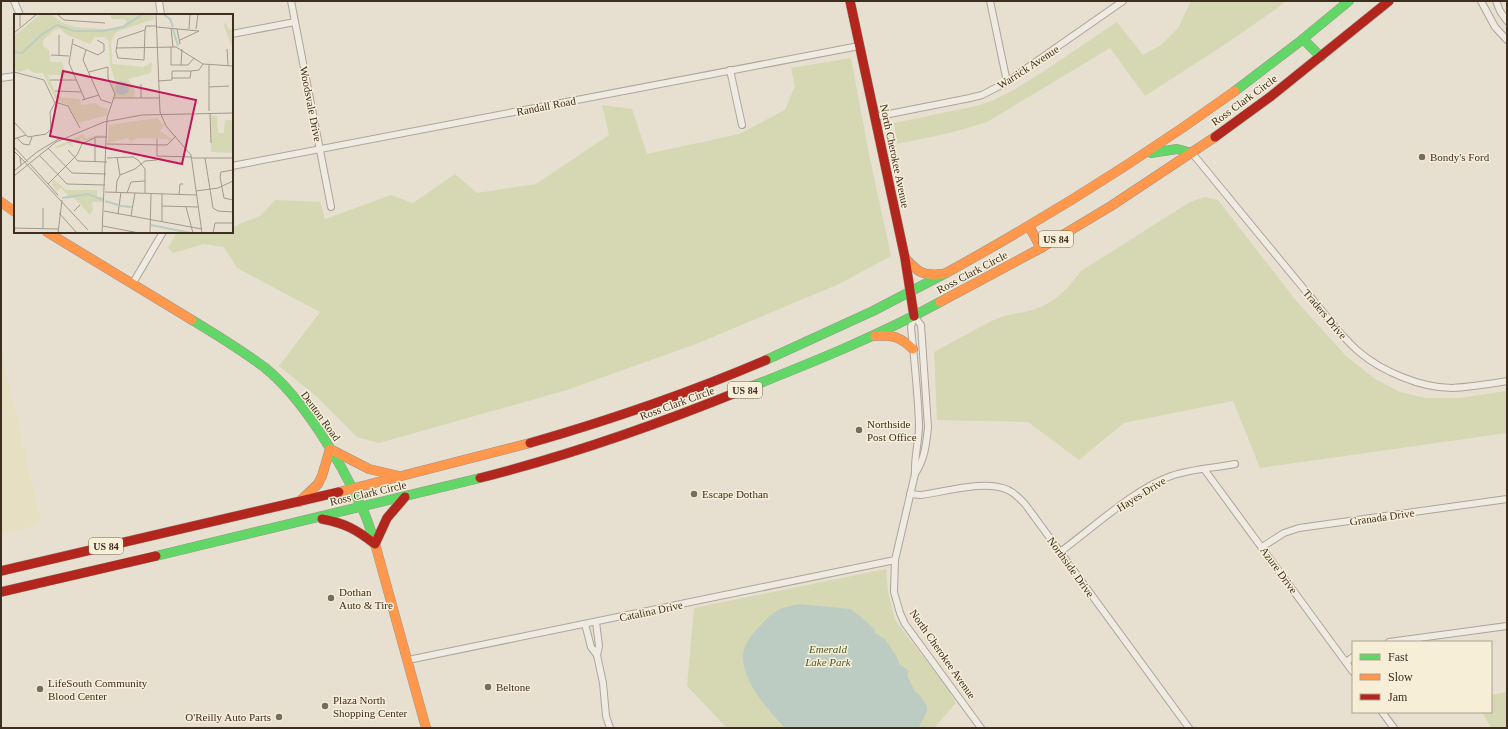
<svg xmlns="http://www.w3.org/2000/svg" width="1508" height="729" viewBox="0 0 1508 729" font-family="'Times New Roman',serif">
<style>
.farmland{fill:#e6dfc2}
.green{fill:#d6d7b3}
.water{fill:#bcccc2}
.lines{fill:none;stroke-linecap:round;stroke-linejoin:round}
.street-casing{stroke:#ada599;stroke-width:8}
.fast-casing{stroke:#9c958a;stroke-width:10}
.slow-casing{stroke:#9c958a;stroke-width:10}
.jam-casing{stroke:#9c958a;stroke-width:10}
.street{stroke:#efebe3;stroke-width:6}
.fast{stroke:#63d668;stroke-width:9}
.slow{stroke:#ff974d;stroke-width:9}
.jam{stroke:#b3261e;stroke-width:9}
.poi-dot{fill:#786c5e;stroke:#f7eed8;stroke-width:1.5}
.labels{text-anchor:middle;dominant-baseline:central;stroke-width:3;stroke-linejoin:round;paint-order:stroke}
.shield{fill:#f7eed8;stroke:#756857;stroke-width:1}
.shield-label{font-size:10px;font-weight:bold;fill:#3d2e20}
.street-label{font-size:11px;fill:#3d2e20;stroke:#f7eed8}
.poi-label{font-size:11px;fill:#3d2e20;stroke:#f7eed8;text-anchor:start}
.park-label{font-size:11px;font-style:italic;fill:#4d5a26;stroke:#f7eed8}
.inset-river{fill:none;stroke:#bcccc2;stroke-width:2}
.inset-road{fill:none;stroke:#a3998a;stroke-width:1}
.view{fill:#c2185b;fill-opacity:0.15;stroke:#c2185b;stroke-width:2}
.inset-edge{fill:none;stroke:#3d2e20;stroke-width:2}
</style>
<rect width="100%" height="100%" fill="#e7e0d1"/>
<path class="farmland" d="M1 352 41 518 35 526 1 534Z"/>
<g class="green">
<path d="M1191 1H1286L1276 9 1224 45 1145 96 1110 48 987 122 950 133 897 144 894 123 976 106 994 100 1012 91 1041 73 1117 22 1143 55 1161 45 1178 28Z"/>
<path d="M851 58 869 154 891 256 839 284 696 344 567 390 379 443 357 437 317 397 279 366 320 312 237 268 224 247 204 244 173 253 168 248 177 232H232V227L260 216 275 200 320 202 325 219 391 195 413 203 455 174 477 193 536 184 609 135 602 105 632 109 647 154 739 134 785 110 795 86 791 68Z"/>
<path d="M1205 197 1218 200 1298 303 1346 356 1375 379 1400 392 1426 398H1459L1507 391V433L1260 468 1233 401 1124 423 1079 460 1028 422 937 420 934 352C955 341 975 329 996 319 1009 313 1022 314 1035 309 1055 303 1069 287 1081 271L1190 202Z"/>
<path d="M886 569 888 592 895 620 947 688 956 703 934 728H727L687 686 694 608Z"/>
<path d="M1507 692V728H1491L1482 712H1491V695Z"/>
</g>
<path class="water" d="M799 604 851 609 869 624 875 630V633L885 639 898 659 899 664 909 671 907 675 915 692 918 693 927 706V711L919 727 917 728H785C768 710 741 681 743 654 744 645 753 632 760 626 776 609 777 609 799 604Z"/>
<g class="lines">
<defs>
<g id="street">
<path d="M14 1 20 15"/>
<path d="M159 1 161 15"/>
<path d="M291 1 331 207"/>
<path d="M990 1 1007 82"/>
<path d="M1481 1 1495 27 1507 40"/>
<path d="M1496 1 1500 11 1507 21"/>
<path d="M232 34 295 22"/>
<path d="M730 70 742 125"/>
<path d="M1 78 15 76"/>
<path d="M874 117 970 98 982 95 1007 82 1123 1"/>
<path d="M1192 153 1341 334C1346 339 1352 346 1358 351 1381 371 1421 388 1452 388 1470 387 1489 384 1507 381"/>
<path d="M232 166 859 46"/>
<path d="M133 283 163 232"/>
<path d="M914 316 911 327C914 359 918 392 919 425 919 442 914 457 915 474L895 560 894 592 900 613 905 624 981 728"/>
<path d="M914 316 921 325 928 427C926 446 925 458 915 474"/>
<path d="M1204 469 1353 672"/>
<path d="M910 494 921 495C945 492 986 479 1008 490 1015 493 1020 499 1025 504L1189 728"/>
<path d="M1262 547 1284 533 1299 528 1507 499"/>
<path d="M1060 552C1093 528 1134 489 1171 476 1191 469 1214 468 1235 464"/>
<path d="M596 622 599 646 597 655 603 683 606 716 610 728"/>
<path d="M585 624 591 647 597 655"/>
<path d="M1389 642 1507 626"/>
<path d="M408 660 895 560"/>
<path d="M1346 662 1353 657"/>
<path d="M1382 712 1394 728"/>
</g>
<g id="fast">
<path d="M1303 39 1321 57"/>
<path d="M1235 91 1298 43 1349 1"/>
<path d="M1151 153 1177 149 1192 153"/>
<path d="M192 320C217 335 241 350 264 367 303 398 340 461 361 506 367 517 370 529 374 540"/>
<path d="M766 360 873 311 946 273"/>
<path d="M745 389C811 363 878 336 940 302"/>
<path d="M156 556 480 478"/>
</g>
<g id="slow">
<path d="M1 202 15 212"/>
<path d="M1029 226 1041 248"/>
<path d="M47 232 192 320"/>
<path d="M905 258C918 272 922 276 942 274"/>
<path d="M946 273C1046 218 1142 158 1235 91"/>
<path d="M940 302 1041 248 1111 206 1215 137"/>
<path d="M875 336C893 335 899 336 913 349"/>
<path d="M339 492 530 443"/>
<path d="M299 502 318 484 322 476 330 449 369 469 399 476"/>
<path d="M374 540 426 728"/>
</g>
<g id="jam">
<path d="M850 1 905 258 914 316"/>
<path d="M1215 137 1270 97 1389 1"/>
<path d="M530 443C610 420 689 393 766 360"/>
<path d="M480 478C571 455 659 424 745 389"/>
<path d="M322 519C345 523 357 530 375 544L387 518 405 497"/>
<path d="M1 571 339 492"/>
<path d="M1 592 156 556"/>
</g>
</defs>
<use href="#street" class="street-casing"/>
<use href="#fast" class="fast-casing"/>
<use href="#slow" class="slow-casing"/>
<use href="#jam" class="jam-casing"/>
<use href="#street" class="street"/>
<use href="#fast" class="fast"/>
<use href="#slow" class="slow"/>
<use href="#jam" class="jam"/>
</g>
<g class="poi-dot">
<circle cx="1422" cy="157" r="4"/>
<circle cx="859" cy="430" r="4"/>
<circle cx="694" cy="494" r="4"/>
<circle cx="331" cy="598" r="4"/>
<circle cx="488" cy="687" r="4"/>
<circle cx="40" cy="689" r="4"/>
<circle cx="325" cy="706" r="4"/>
<circle cx="279" cy="717" r="4"/>
</g>
<g class="labels">
<g class="shield">
<rect x="1039" y="231" width="34" height="16" rx="3"/>
<rect x="728" y="382" width="34" height="16" rx="3"/>
<rect x="89" y="538" width="34" height="16" rx="3"/>
</g>
<g class="shield-label">
<text x="1056" y="239">US 84</text>
<text x="745" y="390">US 84</text>
<text x="106" y="546">US 84</text>
</g>
<g class="street-label">
<text transform="translate(1028 67) rotate(-33)">Warrick Avenue</text>
<text transform="translate(1244 100) rotate(-36)">Ross Clark Circle</text>
<text transform="translate(311 104) rotate(79)">Woodsvale Drive</text>
<text transform="translate(546 106) rotate(-11)">Randall Road</text>
<text transform="translate(895 156) rotate(78)">North Cherokee Avenue</text>
<text transform="translate(972 272) rotate(-28)">Ross Clark Circle</text>
<text transform="translate(1325 314) rotate(50)">Traders Drive</text>
<text transform="translate(677 403) rotate(-20)">Ross Clark Circle</text>
<text transform="translate(321 416) rotate(54)">Denton Road</text>
<text transform="translate(368 493) rotate(-13)">Ross Clark Circle</text>
<text transform="translate(1141 494) rotate(-32)">Hayes Drive</text>
<text transform="translate(1382 517) rotate(-8)">Granada Drive</text>
<text transform="translate(1071 567) rotate(54)">Northside Drive</text>
<text transform="translate(1279 570) rotate(54)">Azure Drive</text>
<text transform="translate(651 611) rotate(-12)">Catalina Drive</text>
<text transform="translate(943 654) rotate(55)">North Cherokee Avenue</text>
</g>
<g class="poi-label">
<text x="1430" y="157">Bondy's Ford</text>
<text x="867" y="424">Northside<tspan x="867" dy="13">Post Office</tspan></text>
<text x="702" y="494">Escape Dothan</text>
<text x="339" y="592">Dothan<tspan x="339" dy="13">Auto &amp; Tire</tspan></text>
<text x="48" y="683">LifeSouth Community<tspan x="48" dy="13">Blood Center</tspan></text>
<text x="496" y="687">Beltone</text>
<text x="333" y="700">Plaza North<tspan x="333" dy="13">Shopping Center</tspan></text>
<text x="271" y="717" text-anchor="end">O'Reilly Auto Parts</text>
</g>
<g class="park-label">
<text x="828" y="649">Emerald<tspan x="828" dy="13">Lake Park</tspan></text>
</g>
</g>
<g transform="translate(14 14)">
<rect width="219" height="219" fill="#e7e0d1"/>
<path d="M27 0H37L49 9 61 13 91 15 109 12 113 8 110 5H97V0H139L140 5 102 18 97 27 98 50 130 53 138 48 137 59 114 65 121 77 119 83H101L97 70 101 67 96 50 95 28 91 23H81L76 30 53 21 45 14 38 18 29 26V32L35 36 36 48H48L52 61H34L43 83 66 85 67 91 82 89 86 93 94 95 93 101 65 109 54 91 42 86 29 59H20L14 55 6 58 0 55V22ZM209 9 213 10 214 14 219 17 218 33ZM197 102H203L204 119H210L211 106H219V139L197 138ZM143 104 150 112 146 117 158 125 156 128 153 125 124 124 117 127V129L114 124 94 129 95 111ZM69 120 72 125 84 121 92 122 70 127 68 124 62 129 58 127 59 133 54 130 42 135 41 133ZM39 165 52 176H83V183H90L89 188H78L79 195 76 201 60 184H51L54 181 47 174 43 177 38 171Z" fill="#d6d7b3"/>
<path d="M101 74a7 7 0 1 1 14 0a7 7 0 1 1-14 0Z" fill="#bcccc2"/>
<path class="inset-river" d="M149 0 156 5 159 13M159 15 164 32M0 38 8 39 27 21 43 11 60 17H89L109 13 129 0M48 184 74 180 89 186M91 187 104 191M106 192 118 193M137 211 177 219"/>
<path class="inset-road" d="M6 0V13M43 0 50 6 91 9M142 0 146 98 152 112 177 141 188 219M143 13 185 17 166 26M157 14 159 33M163 15 166 30M175 15 176 0M182 15 184 0M131 16 130 46 104 44 102 37 104 25 131 16 132 12H143M0 19 23 0M45 21V41M59 25 55 49 71 86M59 30 84 41 90 37V30L83 26M157 33V51H167M102 34 162 33 189 50 219 52M168 35 167 51H174L180 44M213 35 214 51M72 36 69 46 87 86 97 89M37 41 55 42M195 51V97M177 57 185 56 189 50M0 58 30 66 41 89 36 98 37 115 32 120 14 123 0 108M75 58 94 53V64L101 80 93 104 88 219M36 66H62M144 67 158 66V57H177L176 64H158M127 70V84M195 73 215 72M41 77 67 78M100 84H145M68 86 85 81M41 88 54 92 66 114M196 100 197 129M3 124 9 130 15 131 18 123M0 125 12 121M93 130 153 131 162 122M0 133 14 148M34 134 58 159 92 160M54 136 64 147 93 148M0 137 6 143 7 151M25 141 53 170 91 171M143 142 177 143M143 142V125M6 143 74 216M103 143 106 161M93 144 119 143 124 146 131 155V179M178 144H219M191 144 199 194 204 197 219 198M81 148V124M15 149 44 181M219 156 207 158 206 163 210 184 219 186M0 157 23 138 46 124M0 162 42 128 90 108 128 101 219 99M34 170 63 141 68 130 82 123H93M182 177 204 174 219 167M91 178 183 181M102 178 103 167 106 161 121 155 131 147 143 146M113 179 117 168 131 167M165 181 166 170H169M66 191 60 197 66 191M148 192 184 193M172 193 179 219M90 197 188 215M45 199 63 219M104 200 107 178M117 202 121 179M148 208V180M89 212 125 219M29 215V194M0 219 1 214 44 215M44 219 48 186M136 219 137 180M199 219 201 209H219"/>
<path class="view" d="M49 57 182 86 168 150 36 122Z"/>
<rect width="219" height="219" class="inset-edge"/>
</g>
<rect width="1508" height="729" fill="none" stroke="#3d2e20" stroke-width="4"/>
<rect x="1352" y="641" width="140" height="72" fill="#f7eed8" stroke="#ada18e"/>
<rect x="1360" y="654" width="20" height="6" fill="#63d668" stroke="#ada18e"/>
<text x="1388" y="661" font-size="12" fill="#3d2e20">Fast</text>
<rect x="1360" y="674" width="20" height="6" fill="#ff974d" stroke="#ada18e"/>
<text x="1388" y="681" font-size="12" fill="#3d2e20">Slow</text>
<rect x="1360" y="694" width="20" height="6" fill="#b3261e" stroke="#ada18e"/>
<text x="1388" y="701" font-size="12" fill="#3d2e20">Jam</text>
</svg>
